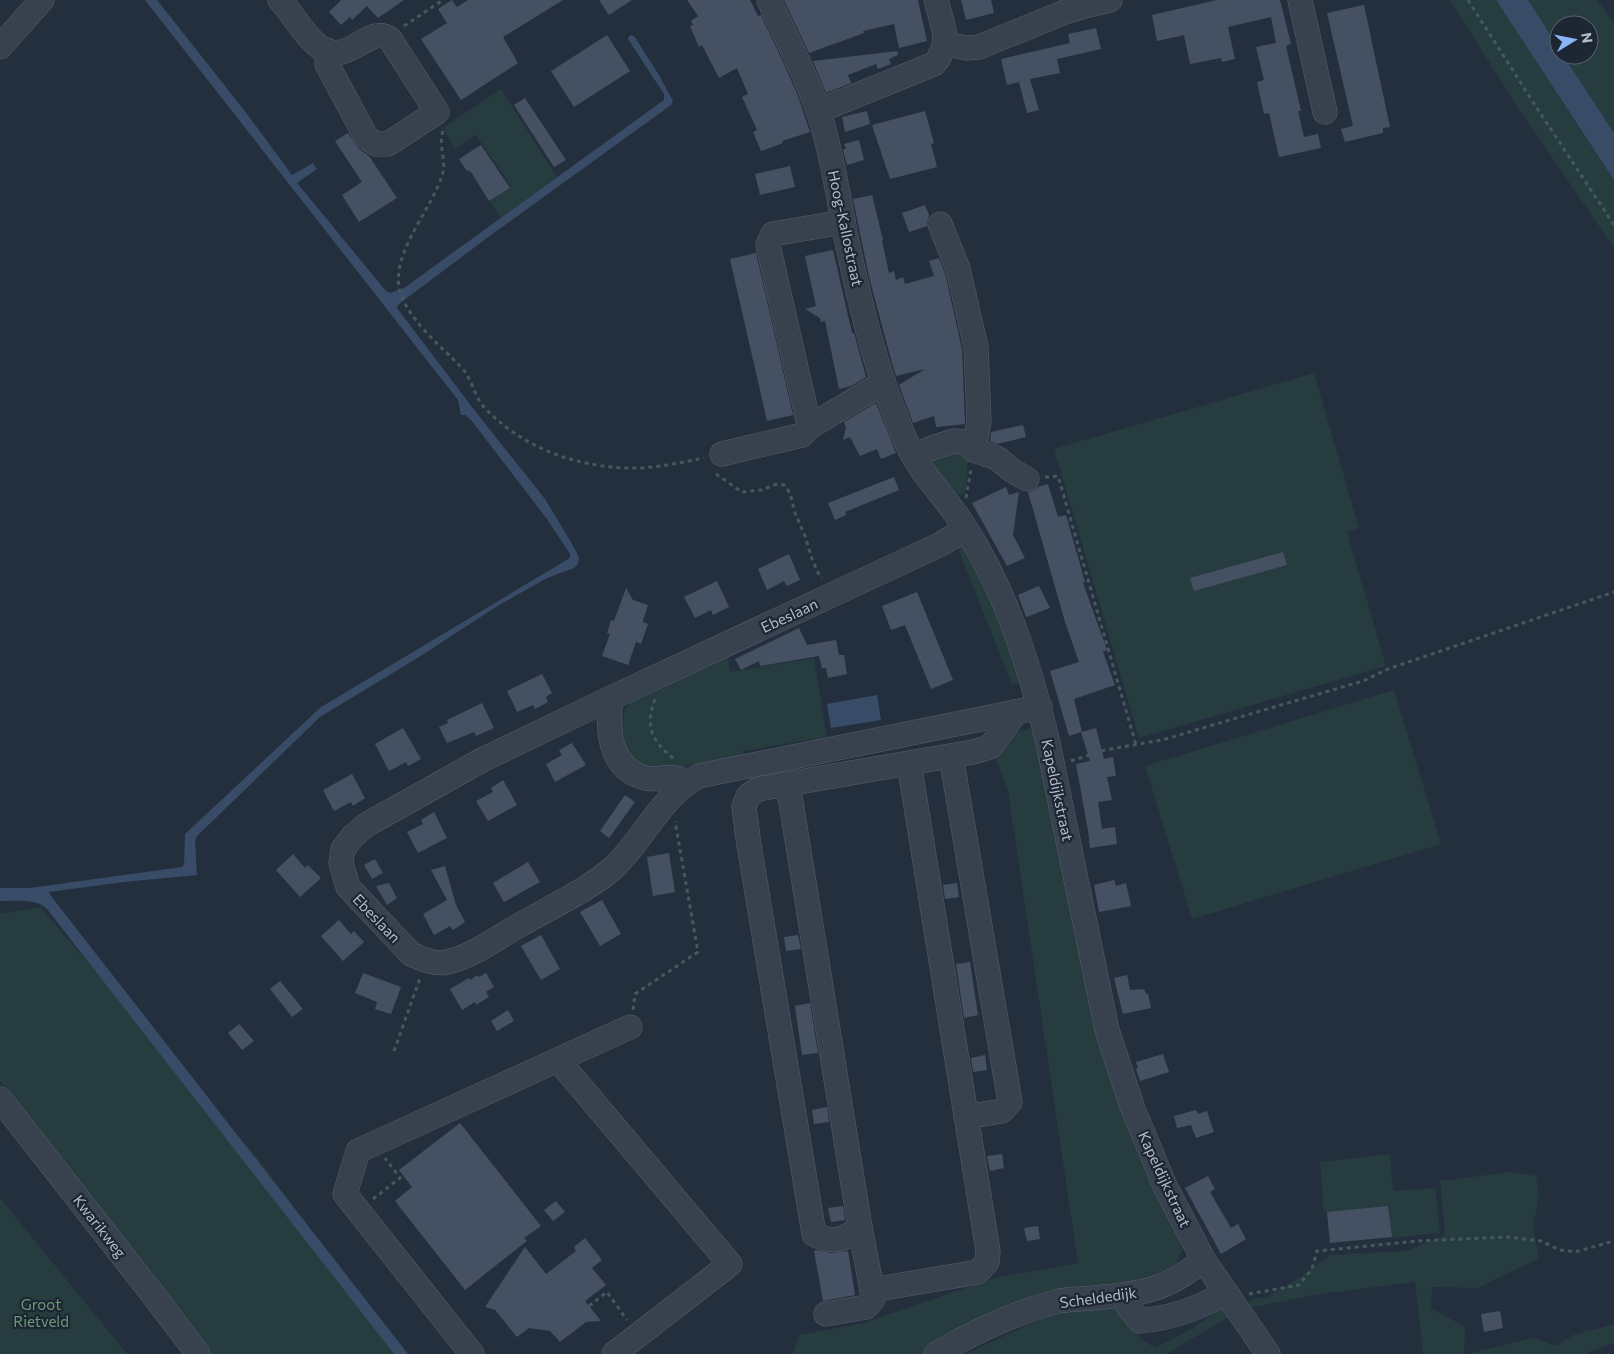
<svg xmlns="http://www.w3.org/2000/svg" width="1614" height="1354" viewBox="0 0 1614 1354" font-family="Commissioner,sans-serif">
<style>
.green{fill:#263c3f}
.water{fill:#394c67}
.building{fill:#455162}
.lines{fill:none;stroke-linecap:round;stroke-linejoin:round}
.minor-casing{stroke:#565f6c;stroke-width:25}
.path{stroke:#44595c;stroke-width:3;stroke-dasharray:4 4;stroke-linecap:butt}
.minor{stroke:#38414e;stroke-width:24}
.labels{text-anchor:middle;dominant-baseline:central;stroke-width:4.5;stroke-linejoin:round;paint-order:stroke}
.street-label{font-size:15px;fill:#b4bcc9;stroke:#1d2633}
.park-label{font-size:15px;fill:#6b9a76;stroke:#1d2633}
</style>
<rect width="100%" height="100%" fill="#242f3e"/>
<g class="green">
<path d="M1450 0H1496L1614 180V248L1518 108Z"/>
<path d="M1528 0H1597L1614 24V133L1563 55H1589V25H1559V48Z"/>
<path d="M501 89 557 177 501 219 490 201 511 186 476 135 455 149 443 128Z"/>
<path d="M1314 373 1359 528 1347 532 1386 666 1139 738 1054 449Z"/>
<path d="M957 448 968 459 966 487 964 494 955 495 935 470 933 459Z"/>
<path d="M962 545 967 548 1001 620 998 622 1001 628 1004 627 1022 677 1019 683 1012 685 957 546Z"/>
<path d="M727 653 730 672 814 658 827 737 743 751V756L664 770 648 769 624 753 618 723 629 702Z"/>
<path d="M1394 690 1441 844 1192 919 1145 766Z"/>
<path d="M1034 728 1050 795 1182 1250 1174 1269 1167 1274 927 1354H793L799 1335 864 1323 994 1278 1078 1263 1008 791 993 752 1005 733Z"/>
<path d="M40 907 258 1159 404 1354H211L160 1285 0 1081V914Z"/>
<path d="M1390 1154 1393 1191 1435 1188 1440 1233 1391 1238 1388 1207 1324 1213 1320 1162Z"/>
<path d="M1511 1172 1536 1176 1539 1197 1533 1225 1539 1258 1478 1288 1432 1287 1431 1308 1465 1327 1464 1354H1423L1415 1282 1313 1295 1250 1308 1251 1299 1267 1297 1302 1276 1330 1255 1406 1251 1445 1235 1440 1181Z"/>
<path d="M0 1198 127 1354H0Z"/>
<path d="M1224 1304 1232 1315 1166 1354H965L1056 1312 1107 1305 1121 1308 1129 1317 1140 1338 1155 1348C1180 1335 1204 1324 1224 1304Z"/>
<path d="M1614 1324V1343L1588 1352V1354H1467L1533 1338 1556 1346 1573 1335Z"/>
</g>
<g class="water">
<path d="M145 0H157L244 110 292 175 313 163 317 169 297 183 386 291 390 293 404 288 664 100V94L628 39 630 35 634 36 659 75 673 101 671 105 491 235 399 304 397 308 475 411 545 499 575 549 579 558 578 564 574 568 547 578 499 605 419 657 320 717 197 836 195 841 197 875 124 882 49 892 51 896 408 1354H394L47 909C37 898 14 901 0 901V888H30L182 867 184 864 185 834 321 707 570 558V554L547 519 471 420 465 415H461L458 400Z"/>
<path d="M1496 0H1528L1559 48V55H1563L1614 133V180Z"/>
<path d="M877 695 881 720 831 728 827 704Z"/>
</g>
<g class="building">
<path d="M341 0H404L378 18 367 6 352 20 350 17 341 25 329 12Z"/>
<path d="M452 0 457 7 468 0H563L503 37 518 63 461 100 421 39 447 23 438 9Z"/>
<path d="M599 0H632L609 15Z"/>
<path d="M687 0H750L758 16 761 15 785 66 798 96 810 132 782 141 783 143 761 151 753 132 757 130 742 97 748 94 737 68 719 78 702 45 699 47 690 26 693 25 691 21 698 16Z"/>
<path d="M784 0H918L927 41 899 48 894 24 863 31 864 33 809 53Z"/>
<path d="M961 0H991L994 13 966 20Z"/>
<path d="M1217 0H1280L1291 44 1286 46 1301 111H1298L1304 137 1318 134 1321 148 1279 157 1269 113 1264 114 1257 82 1264 80 1256 47 1276 43 1271 17 1228 27 1235 59 1222 62 1221 58 1190 64 1184 35 1157 41 1152 15Z"/>
<path d="M1364 5 1390 127 1383 128V133L1345 142 1341 129 1353 126 1327 13Z"/>
<path d="M1096 28 1101 49 1057 59 1060 73 1030 79 1039 110 1027 113 1019 82 1007 85 1001 59 1070 43 1068 34Z"/>
<path d="M607 35 630 71 574 107 551 71Z"/>
<path d="M897 51 898 55 889 59 891 64 878 69 876 64 848 75 851 83 826 93 813 61Z"/>
<path d="M525 98 566 160 554 167 514 105Z"/>
<path d="M867 111 870 124 845 132 842 117Z"/>
<path d="M925 111 934 143 931 144 937 167 890 179 872 125Z"/>
<path d="M348 133 358 148 369 156 397 198 359 222 342 195 362 182 335 141Z"/>
<path d="M859 140 864 160 847 165 843 150 846 148 844 144Z"/>
<path d="M481 145 510 188 489 201 471 172 466 170 459 159Z"/>
<path d="M790 166 795 187 760 195 755 174Z"/>
<path d="M872 195 883 240 882 241 889 273 894 271 896 280 903 277 905 284 934 276 929 261 939 258 945 273 962 349 965 424 936 427 934 416 913 423 899 385 925 369 896 376 892 363 869 277 853 199Z"/>
<path d="M925 205 929 215 927 222V226L909 232 902 213Z"/>
<path d="M833 250 852 333H854L866 377 851 386 839 389 825 321 821 322 820 318 805 309 816 306 805 256Z"/>
<path d="M756 253 793 415 767 421 730 259Z"/>
<path d="M876 403 896 453 881 459 877 449 860 456 850 437 843 440 846 428 844 422Z"/>
<path d="M1023 425 1026 437 997 444 990 441 991 432Z"/>
<path d="M894 477 899 490 845 512 846 515 835 520 828 503Z"/>
<path d="M1048 484 1058 517 1066 515 1085 582 1083 583 1107 650 1103 652 1115 685 1074 699 1082 732 1096 728 1104 759 1113 757 1116 776 1107 777 1112 800 1098 802 1102 829 1115 827 1117 844 1090 848 1088 831 1076 764 1090 761 1081 732 1069 736 1050 671 1079 662 1065 622 1028 492 1033 491 1038 487Z"/>
<path d="M1006 487 1009 495 1019 492 1013 535 1025 558 1007 566 972 503Z"/>
<path d="M1283 552 1287 565 1194 591 1190 578Z"/>
<path d="M789 554 800 580 787 586 784 581 767 590 758 569Z"/>
<path d="M717 581 729 607 713 615 711 610 695 618 684 597Z"/>
<path d="M1039 586 1050 608 1026 617 1018 595Z"/>
<path d="M626 588 633 600 648 605 643 620V622L648 624 641 644 636 642 628 665 602 656 610 634 607 633 611 620 614 621Z"/>
<path d="M917 592 953 680 931 689 905 625 891 630 882 606Z"/>
<path d="M799 628 807 645 836 640 839 655H844L847 674 828 678 826 668H822L819 656 760 666 759 661 741 670 735 659Z"/>
<path d="M542 674 552 693 546 697 548 702 535 709 533 705 517 712 507 691Z"/>
<path d="M482 703 494 728 476 736 474 732 447 743 439 727 448 723 447 720Z"/>
<path d="M403 728 421 759 408 766 406 762 389 771 375 744Z"/>
<path d="M572 743 586 765 555 782 546 764 562 755 559 750Z"/>
<path d="M352 774 365 798 353 806 351 802 334 811 323 790Z"/>
<path d="M503 780 517 805 488 821 476 801 493 792 491 788Z"/>
<path d="M625 795 635 802 609 838 600 831Z"/>
<path d="M434 812 447 838 418 853 407 832 423 824 421 820Z"/>
<path d="M669 853 675 892 653 896 647 857Z"/>
<path d="M293 854 305 868 308 865 321 878 300 897 276 870Z"/>
<path d="M375 859 383 873 372 879 364 865Z"/>
<path d="M528 862 540 882 504 902 493 883Z"/>
<path d="M445 866 456 905 465 922 453 930 450 926 434 935 423 914 447 900 431 870Z"/>
<path d="M1114 880 1116 886 1126 883 1131 906 1099 912 1094 885Z"/>
<path d="M389 883 397 898 387 905 376 886Z"/>
<path d="M957 883 959 897 945 899 943 885Z"/>
<path d="M602 900 621 934 600 946 580 912Z"/>
<path d="M339 920 351 934 354 931 364 942 343 961 321 936Z"/>
<path d="M541 935 560 969 541 980 521 946Z"/>
<path d="M798 935 801 949 786 951 784 937Z"/>
<path d="M970 962 978 1015 964 1018 956 964Z"/>
<path d="M363 973 401 987 391 1014 375 1009 377 1002 355 993Z"/>
<path d="M486 973 494 987 486 992 489 997 476 1005 475 1002 462 1010 450 989 469 978 470 980 478 975 479 977Z"/>
<path d="M1127 975 1130 990 1144 989 1146 994H1148L1151 1008 1123 1014 1114 978Z"/>
<path d="M280 981 303 1009 292 1017 270 989Z"/>
<path d="M810 1003 818 1053 802 1055 795 1006Z"/>
<path d="M508 1010 514 1021 497 1031 491 1021Z"/>
<path d="M239 1024 254 1041 242 1050 228 1033Z"/>
<path d="M1163 1054 1169 1072 1140 1081 1136 1069 1138 1068 1136 1062Z"/>
<path d="M985 1055 987 1070 973 1072 971 1058Z"/>
<path d="M827 1107 829 1122 814 1124 812 1110Z"/>
<path d="M1196 1110 1198 1114 1207 1111 1214 1132 1196 1138 1191 1125 1177 1128 1174 1116Z"/>
<path d="M460 1123 541 1226 524 1238 527 1241 523 1244 465 1290 395 1201 412 1187 399 1170Z"/>
<path d="M1002 1154 1004 1168 990 1171 987 1156Z"/>
<path d="M1208 1176 1215 1189 1210 1192 1231 1228 1238 1224 1246 1239 1221 1254 1185 1188Z"/>
<path d="M556 1201 565 1212 553 1221 544 1210Z"/>
<path d="M843 1206 845 1220 831 1222 828 1208Z"/>
<path d="M1388 1206 1392 1237 1330 1243 1327 1212Z"/>
<path d="M1038 1226 1040 1239 1027 1241 1024 1228Z"/>
<path d="M585 1238 602 1260 592 1268 606 1285 585 1301 601 1321 586 1322 560 1342 550 1331 529 1328 517 1337 495 1310 485 1307 525 1247 546 1274 576 1251 574 1247Z"/>
<path d="M817 1250 831 1253 848 1251 855 1295 823 1301 814 1251Z"/>
<path d="M1500 1311 1503 1328 1484 1332 1481 1314Z"/>
</g>
<g class="lines">
<defs>
<g id="minor">
<path d="M280 0C293 14 303 34 318 46 348 69 368 23 390 39L437 112 388 144H376L366 137 327 64V50"/>
<path d="M769 0C787 40 809 80 822 123 833 160 839 199 846 237 858 294 872 355 893 409 899 425 905 442 914 457 929 483 951 504 966 529 1008 595 1032 673 1049 748L1107 1030 1133 1109 1166 1188 1203 1259 1268 1354"/>
<path d="M1300 0 1325 112"/>
<path d="M946 44 967 48 979 47 1065 12 1084 6 1110 0"/>
<path d="M0 47 42 0"/>
<path d="M818 111 934 64C953 43 942 24 936 0"/>
<path d="M940 224 958 269 976 347 979 421 974 450"/>
<path d="M811 426 807 416 768 245 773 234 843 222"/>
<path d="M722 454 802 435 811 426 883 383"/>
<path d="M915 459 927 450 938 446 954 441 965 442 974 450 997 458 1013 471 1027 479"/>
<path d="M966 529 939 545 611 698 482 760 366 825 353 836 343 849 341 863 348 887 411 954C422 959 435 965 447 962 471 957 497 938 518 926 547 909 588 890 612 869 644 840 660 796 699 776L1040 707"/>
<path d="M611 698C607 728 608 768 645 778 655 781 665 776 676 778 679 778 683 781 686 783"/>
<path d="M951 756 1010 1102 1002 1111 966 1117"/>
<path d="M788 784 860 1227C846 1240 832 1244 814 1234L749 845 744 807 748 796 758 789 973 752 990 747 1016 712"/>
<path d="M558 1060 730 1264 614 1354"/>
<path d="M0 1099 151 1292 198 1354"/>
<path d="M860 1227 872 1290 978 1272 987 1262 988 1251 909 763"/>
<path d="M1123 1295 1128 1306 1140 1321C1172 1318 1199 1309 1226 1292"/>
<path d="M826 1314 866 1307 873 1299 872 1290"/>
<path d="M472 1354 345 1194 358 1151 630 1027"/>
<path d="M936 1354C974 1332 1016 1312 1059 1301 1070 1299 1082 1299 1094 1298 1138 1294 1169 1291 1203 1259"/>
</g>
</defs>
<use href="#minor" class="minor-casing"/>
<g class="path">
<path d="M1468 0 1531 99 1614 225"/>
<path d="M404 26 443 0"/>
<path d="M443 131C438 145 446 158 443 172 434 207 393 249 399 287 405 318 441 346 461 367 473 379 474 398 486 409 522 447 574 466 626 468 652 469 678 463 704 458"/>
<path d="M716 474 742 492 761 490 777 484 784 485 790 493 795 513 805 536 812 559 820 577 822 578"/>
<path d="M1045 477 1058 476 1136 745"/>
<path d="M966 498 971 469"/>
<path d="M655 699C645 726 651 740 673 758"/>
<path d="M1071 761 1105 750 1162 740 1363 681 1388 669 1614 592"/>
<path d="M633 1010 635 994 698 952 675 821"/>
<path d="M394 1051 420 978"/>
<path d="M373 1199 400 1178 385 1158"/>
<path d="M1249 1294 1299 1285 1312 1269 1317 1251 1418 1241 1507 1237 1541 1241 1560 1250 1575 1252 1614 1241"/>
<path d="M589 1306 607 1292 627 1320"/>
</g>
<use href="#minor" class="minor"/>
</g>
<g class="labels">
<g class="street-label">
<text transform="translate(846 228) rotate(78)">Hoog-Kallostraat</text>
<text transform="translate(789 615) rotate(-25)">Ebeslaan</text>
<text transform="translate(1058 790) rotate(78)">Kapeldijkstraat</text>
<text transform="translate(377 918) rotate(46)">Ebeslaan</text>
<text transform="translate(1165 1179) rotate(65)">Kapeldijkstraat</text>
<text transform="translate(100 1226) rotate(52)">Kwarikweg</text>
<text transform="translate(1098 1297) rotate(-8)">Scheldedijk</text>
</g>
<g class="park-label">
<text x="41" y="1304">Groot<tspan x="41" dy="17">Rietveld</tspan></text>
</g>
</g>
<g transform="translate(1574 40) rotate(80)"><circle r="24" fill="#1d2633" stroke="#59626f"/>
<path d="M0-4L9 19L0 12L-9 19Z" fill="#8ab4f8"/>
<text y="-8" font-size="14" font-weight="bold" text-anchor="middle" fill="#b4bcc9">N</text>
</g>
</svg>
